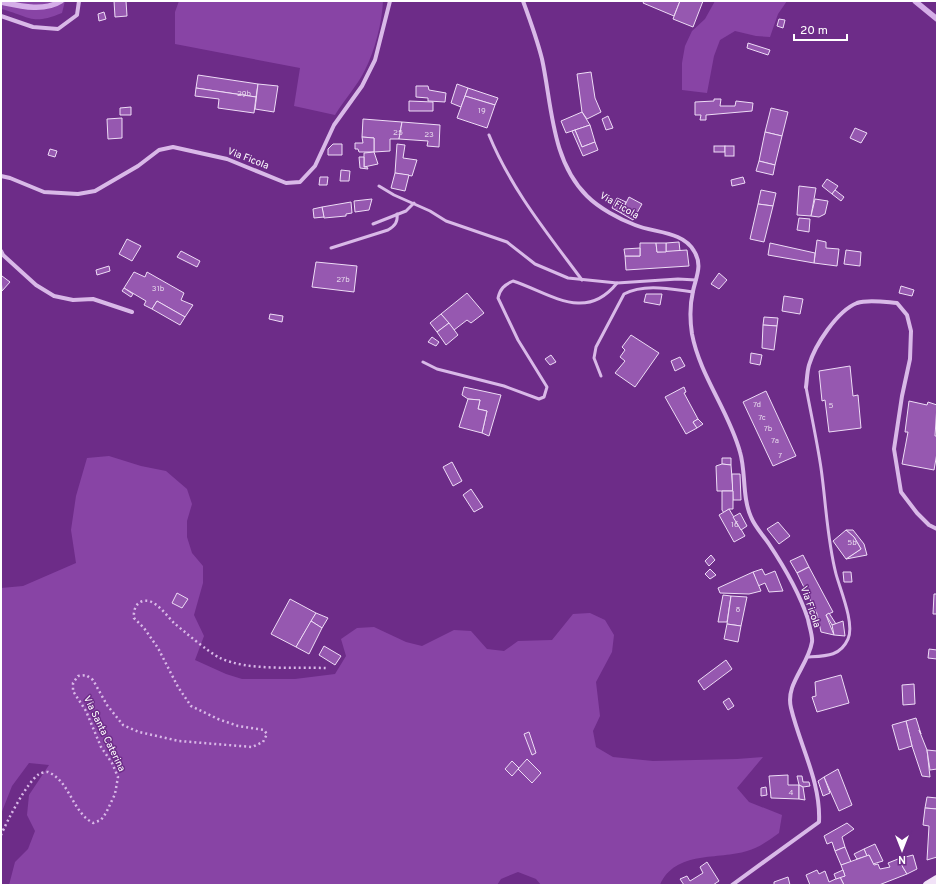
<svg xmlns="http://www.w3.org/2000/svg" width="938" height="886" viewBox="0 0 938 886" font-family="Overpass,sans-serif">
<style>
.green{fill:#8844a5}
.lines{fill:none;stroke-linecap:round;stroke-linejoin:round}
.stream{stroke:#d5aee8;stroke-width:5.5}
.building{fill:#9658b0;stroke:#eedcf6}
.path{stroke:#d9b9e8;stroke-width:2.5;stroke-dasharray:2 3;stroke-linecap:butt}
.service{stroke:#d9b9e8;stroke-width:3}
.minor{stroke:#d9b9e8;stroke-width:4}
.secondary{stroke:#f1e2f7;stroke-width:8}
.labels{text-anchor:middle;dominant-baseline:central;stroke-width:3;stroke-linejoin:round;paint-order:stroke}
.number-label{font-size:8px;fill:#e5d5eb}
.street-label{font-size:10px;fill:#fff;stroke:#6d2c88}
</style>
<rect width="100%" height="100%" fill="#6d2c88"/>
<g class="green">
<path d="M1 1H65L62 13C30 26 30 16 1 9Z"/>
<path d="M179 1H383C382 23 375 50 365 70 357 86 344 100 335 115L294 106 300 68 175 44V12Z"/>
<path d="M715 1H787L778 14 770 37 756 36 735 31 720 40 714 56 707 93 682 90V63L685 46 692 31 705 19Z"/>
<path d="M109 456 141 466 166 471 187 489 192 504 187 521V537L192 553 203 566V583L194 615 204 636 195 660 226 674 242 679H295L335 674 346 656 341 639 357 628 374 627 406 642 422 646 454 630 471 631 487 649 504 651 518 641 552 640 573 614 590 613 605 620 614 635 612 652 596 682 600 716 593 731 596 747 613 757 653 761 737 759 763 757 737 788 749 802 782 815 779 833C769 840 759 848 747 851 719 860 675 850 660 885H541L536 879 518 872 501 879 497 885H9L15 862 28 849 35 831 27 815 29 795 49 765 29 763 12 786 1 814V588L23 586 76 563 71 530 76 496 87 458Z"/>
</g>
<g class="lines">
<g class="stream">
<path d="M915 1 937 19"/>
<path d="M1 2C20 6 44 12 61 1"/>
</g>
</g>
<g class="building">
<path d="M114 1H126L127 16 115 17Z"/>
<path d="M644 1H680L674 16 643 3Z"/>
<path d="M680 1H703L693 27 673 19Z"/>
<path d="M104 12 106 19 99 21 98 14Z"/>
<path d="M779 19 785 20 783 28 777 26Z"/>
<path d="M748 43 770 50 768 55 747 48Z"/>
<path d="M591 72 595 98 601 112 587 119 582 112 577 74Z"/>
<path d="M198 75 258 84 256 97 196 88Z"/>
<path d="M258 84 278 86 274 112 255 109Z"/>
<path d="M457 84 468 88 461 107 451 103Z"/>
<path d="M416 86H428L429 90 446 93 445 102 428 101V98L416 97Z"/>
<path d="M196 88 256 97 254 113 218 108 219 99 195 96Z"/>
<path d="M468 88 498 98 495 105 465 96Z"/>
<path d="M465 96 495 105 487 128 457 118Z"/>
<path d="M714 99H721L720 106H735L736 101 753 103 752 111 706 115V120H700L701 115H695V102L714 101Z"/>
<path d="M409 101 433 102V111H409Z"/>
<path d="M131 107V115H120V108Z"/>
<path d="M771 108 788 112 782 136 765 132Z"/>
<path d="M582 112 590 125 566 133 561 121Z"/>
<path d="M608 116 613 128 606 130 602 119Z"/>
<path d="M122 118V138L108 139 107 119Z"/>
<path d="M363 119 402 122 399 139H390V151L374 152V138L362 137Z"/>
<path d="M402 122 440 125 439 147 427 146 428 141 399 139Z"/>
<path d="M590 125 595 142 582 147 575 130Z"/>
<path d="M855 128 867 133 861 143 850 138Z"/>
<path d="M575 130 582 147 595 142 598 150 583 156 572 131Z"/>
<path d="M765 132 782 136 775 165 759 161Z"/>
<path d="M362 137 374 138V152H359L358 149H355V143H363Z"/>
<path d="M333 144H342V155H328V149Z"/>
<path d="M397 144 405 145 403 158 417 160 412 176 395 173Z"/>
<rect x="714" y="146" width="11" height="6"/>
<rect x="725" y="146" width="9" height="10"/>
<path d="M50 149 57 151 55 157 48 155Z"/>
<path d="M374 152 378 164 364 167V153Z"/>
<path d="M359 157H364V167H367L368 169 360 168Z"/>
<path d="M759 161 775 165 773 175 756 171Z"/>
<path d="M341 170 350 171 349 181H340Z"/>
<path d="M395 173 409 175 405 191 391 188Z"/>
<path d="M320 177H328L327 185H319Z"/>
<path d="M743 177 745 183 732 186 731 180Z"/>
<path d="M827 179 838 186 832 194 822 186Z"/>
<path d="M799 186 816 188 811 216 797 215Z"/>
<path d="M761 190 776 193 773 206 758 204Z"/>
<path d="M835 190 844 197 841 201 832 194Z"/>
<path d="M629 197 642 204 633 220 621 213Z"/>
<path d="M617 198 626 202 621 213 612 208Z"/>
<path d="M372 199 369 210 355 212 354 201Z"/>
<path d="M815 199 828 201 825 214 819 217 811 216Z"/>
<path d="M351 202 352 213 346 214V216L324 218 322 207Z"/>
<path d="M758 204 773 206 764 242 750 239Z"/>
<path d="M322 207 324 217 314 218 313 209Z"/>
<path d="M799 218 810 219 809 232 797 230Z"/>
<path d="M127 239 141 246 132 261 119 254Z"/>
<path d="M817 240 826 242V248L839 249 837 266 814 263Z"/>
<path d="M679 242 680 251 666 252V243Z"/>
<path d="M640 243H656L657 252 687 250 689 266 626 270 625 256H640Z"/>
<path d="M656 243H666V252H657Z"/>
<path d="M770 243 815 253 814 263 768 255Z"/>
<path d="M640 248V256H625L624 249Z"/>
<path d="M846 250 861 252 860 266 844 264Z"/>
<path d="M181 251 200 261 197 267 177 257Z"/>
<path d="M316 262 357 266 354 292 312 287Z"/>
<path d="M109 266 110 271 97 275 96 270Z"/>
<path d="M134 272 145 277 147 272 184 293 181 300 193 305 185 317 157 301 152 309 144 305 146 301 124 288Z"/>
<path d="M719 273 727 280 719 289 711 284Z"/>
<path d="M2 276 10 282 2 291 1 278Z"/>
<path d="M901 286 914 290 912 296 899 293Z"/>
<path d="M124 288 133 294 131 297 122 291Z"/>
<path d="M467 293 484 313 471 323 467 320 454 330 441 314Z"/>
<path d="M646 294H662L660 305 644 302Z"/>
<path d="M784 296 803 299 800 314 782 311Z"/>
<path d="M157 301 185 317 180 325 152 309Z"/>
<path d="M270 314 283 316 282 322 269 319Z"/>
<path d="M441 314 449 323 437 332 430 323Z"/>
<path d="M764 317 778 318 777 326 763 325Z"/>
<path d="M449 323 458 335 446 345 437 332Z"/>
<path d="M763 325 777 326 774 350 762 348Z"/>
<path d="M631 335 659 353 635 387 615 373 625 361 620 357 625 350 622 347Z"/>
<path d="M432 337 439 342 436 346 428 342Z"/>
<path d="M751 353 762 355 760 365 750 363Z"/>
<path d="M551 355 556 362 550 365 545 359Z"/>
<path d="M680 357 685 366 675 371 671 361Z"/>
<path d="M850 366 853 396 858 395 861 428 829 432 825 400 822 401 819 371Z"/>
<path d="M464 387 501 395 489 436 482 433 487 411 478 409 480 400 468 399 462 395Z"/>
<path d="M684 387 686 392 684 393 698 419 693 422 697 428 686 434 665 397Z"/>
<path d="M766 391 796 456 773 466 743 402Z"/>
<path d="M468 399 480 400 478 409 487 411 482 433 459 427Z"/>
<path d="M909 401 927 405 928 402 937 405 935 436H937V453L934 470 902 464 908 432H905Z"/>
<path d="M698 419 703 424 697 428 693 422Z"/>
<path d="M722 458H731V465L722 464Z"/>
<path d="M452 462 462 481 453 486 443 467Z"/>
<path d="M722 464 731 465 733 491H717L716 466Z"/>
<path d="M732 474H740L741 500H733Z"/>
<path d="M471 489 483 507 474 512 463 495Z"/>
<path d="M722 491H733V509H729L724 513 722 510Z"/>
<path d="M729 509 745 536 734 542 719 515Z"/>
<path d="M740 513 747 526 741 530 733 517Z"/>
<path d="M778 522 790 536 779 544 767 529Z"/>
<path d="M846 530H853L864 544 867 555 846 559 861 549 854 537Z"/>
<path d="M846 530 854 537 861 549 846 559 833 541Z"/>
<path d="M711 555 715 560 709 566 705 561Z"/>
<path d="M803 555 809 567 797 573 790 561Z"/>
<path d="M809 567 833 612 826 615 834 635 821 632 817 614 797 573Z"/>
<path d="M710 569 716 575 710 579 705 574Z"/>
<path d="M762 569 765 575 775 571 783 591 769 592 765 583 758 586 753 572Z"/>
<path d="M753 572 761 591 749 594 720 593 718 588Z"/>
<path d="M843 572H851L852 582H844Z"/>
<path d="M177 593 188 599 182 608 172 603Z"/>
<path d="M934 594H937V614H933Z"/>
<path d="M723 595 731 596 727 622H718Z"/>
<path d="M731 596 747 597 741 626 727 624Z"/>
<path d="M290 599 316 613 296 647 271 634Z"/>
<path d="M316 613 328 618 322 628 311 621Z"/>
<path d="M829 613 836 624 832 625 826 615Z"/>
<path d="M311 621 322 628 309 654 296 647Z"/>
<path d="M843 621 845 636 834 635 832 625Z"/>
<path d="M727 624 741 626 738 642 724 639Z"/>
<path d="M324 646 341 656 335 665 319 655Z"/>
<path d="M929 649 937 650V659L928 658Z"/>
<path d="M726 660 732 669 704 690 698 681Z"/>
<path d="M841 675 849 703 817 712 812 697 816 696 815 682Z"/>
<path d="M914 684 915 704 903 705 902 685Z"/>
<path d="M729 698 734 706 728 710 723 702Z"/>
<path d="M916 718 921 734 919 730 927 750 930 777 922 776 912 746 906 721Z"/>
<path d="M906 721 912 746 899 750 892 725Z"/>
<path d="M529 732 536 753 532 755 524 734Z"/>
<path d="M927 750 937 751V769L930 770Z"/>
<path d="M527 759 541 773 532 783 518 769Z"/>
<path d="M512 761 519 768 512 776 505 769Z"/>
<path d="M838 769 852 805 839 811 824 777Z"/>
<path d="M788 775V785H799V799L771 798 769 776Z"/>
<path d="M797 776H802L803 782H809L810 786 803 787 799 785Z"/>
<path d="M824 777 830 793 823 796 818 781Z"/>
<path d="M799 785 803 787 805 800 799 799Z"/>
<path d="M766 787 767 795 761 796V788Z"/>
<path d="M927 797 937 798V809L925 808Z"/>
<path d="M925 808 937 809V857L927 860 929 826 923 825Z"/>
<path d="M847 823 854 829 842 837 845 847 835 851 832 842 827 844 824 836Z"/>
<path d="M875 844 883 861 873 864 869 855 867 856 864 849Z"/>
<path d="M845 847 851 862 841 865 835 851Z"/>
<path d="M864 849 867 856 857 859 854 854Z"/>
<path d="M869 855 874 865 878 864 880 869 890 867 888 863 898 859 907 874 879 885H844L840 877 845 876 841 865Z"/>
<path d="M913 855 917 869 907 874 898 859Z"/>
<path d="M707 862 719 881 713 885H684L680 879 687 876 690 881 703 873 700 867Z"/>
<path d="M817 870 819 874 825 871 829 882 840 877 844 885H810L806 875Z"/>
<path d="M843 870 845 876 836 879 834 874Z"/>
<path d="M788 877 790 885H774V882Z"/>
</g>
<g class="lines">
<path class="path" d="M1 835C7 821 27 782 39 774 41 773 45 772 48 772 70 781 72 812 93 823L101 820 106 813 115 794 118 777 112 763 101 747 86 711 73 691V683L78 676 86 675 93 680 107 705 123 725 139 732 179 741 252 747 263 742 267 734 264 730 238 726 218 719 191 706 178 687 158 648 144 628 134 618C133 609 137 599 149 601 159 604 167 616 174 623 185 632 208 652 220 658 247 671 296 667 326 668"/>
<g class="service">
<path d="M489 135C511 189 548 234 582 280"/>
<path d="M379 186 394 195 430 211 446 221 507 242 535 264 568 278 617 283 678 279 696 280"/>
<path d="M373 224 406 211 414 203"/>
<path d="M331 248 388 230C395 226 398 222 397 214"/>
<path d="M423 362 437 369 504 386 539 399 544 397 547 387 518 340 498 298C500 289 504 285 513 281 550 293 585 323 617 283"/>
<path d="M601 376 594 358 596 347 624 294C644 283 671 289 693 292"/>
<path d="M806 387C811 414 817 441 821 468 826 503 827 539 836 574 840 589 855 624 848 639 840 657 825 656 807 657"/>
</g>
<g class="minor">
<path d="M523 1C530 20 537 39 542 59 552 105 551 160 587 196 599 208 619 219 635 225 654 233 683 231 694 251 703 265 696 277 693 291 690 304 690 321 692 334 700 376 729 411 740 452 746 472 742 497 751 517 755 527 763 535 769 544 785 568 799 592 808 619 809 626 813 636 812 642 808 666 785 684 791 708 800 746 821 782 819 822L732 885"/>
<path d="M1 16 33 27 58 29 77 15 79 1"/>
<path d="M1 176 10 178 44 192 78 194 95 191 138 166 159 150 173 147 227 159 286 183 300 182 315 166 334 125 362 86 375 60 390 1"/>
<path d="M1 251 3 255 36 285 54 296 73 300 93 299 132 312"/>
<path d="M806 387C807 380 807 372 809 365 815 345 837 311 857 303 868 299 885 302 897 303L907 315 911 331 910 359 902 396 894 449 901 492 917 513 929 525 937 529"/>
</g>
<path class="secondary" d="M927 885 937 879"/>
</g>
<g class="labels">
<g class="number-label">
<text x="244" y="94">29b</text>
<text x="482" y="111">19</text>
<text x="398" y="133">25</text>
<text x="429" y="135">23</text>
<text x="343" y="280">27b</text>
<text x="158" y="289">31b</text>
<text x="757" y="405">7d</text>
<text x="831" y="406">5</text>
<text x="762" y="418">7c</text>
<text x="768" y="429">7b</text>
<text x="775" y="441">7a</text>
<text x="780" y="456">7</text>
<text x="735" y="525">16</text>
<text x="852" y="543">5b</text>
<text x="738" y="610">8</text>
<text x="791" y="793">4</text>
</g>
<g class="street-label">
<text transform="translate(248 159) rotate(21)">Via Ficola</text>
<text transform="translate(619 206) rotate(30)">Via Ficola</text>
<text transform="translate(810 607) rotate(71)">Via Ficola</text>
<text transform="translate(104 734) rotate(64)">Via Santa Caterina</text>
</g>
</g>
<rect width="938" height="886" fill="none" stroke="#ffffff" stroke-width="4"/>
<g transform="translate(902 850) rotate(180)" stroke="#6d2c88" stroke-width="3" paint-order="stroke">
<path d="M0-3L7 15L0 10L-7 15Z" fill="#ffffff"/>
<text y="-6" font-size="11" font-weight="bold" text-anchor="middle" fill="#ffffff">N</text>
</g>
<path d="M794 34v6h53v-6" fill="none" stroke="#ffffff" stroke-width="2"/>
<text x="800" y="34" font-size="12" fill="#ffffff" stroke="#6d2c88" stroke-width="3" paint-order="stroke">20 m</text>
</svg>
